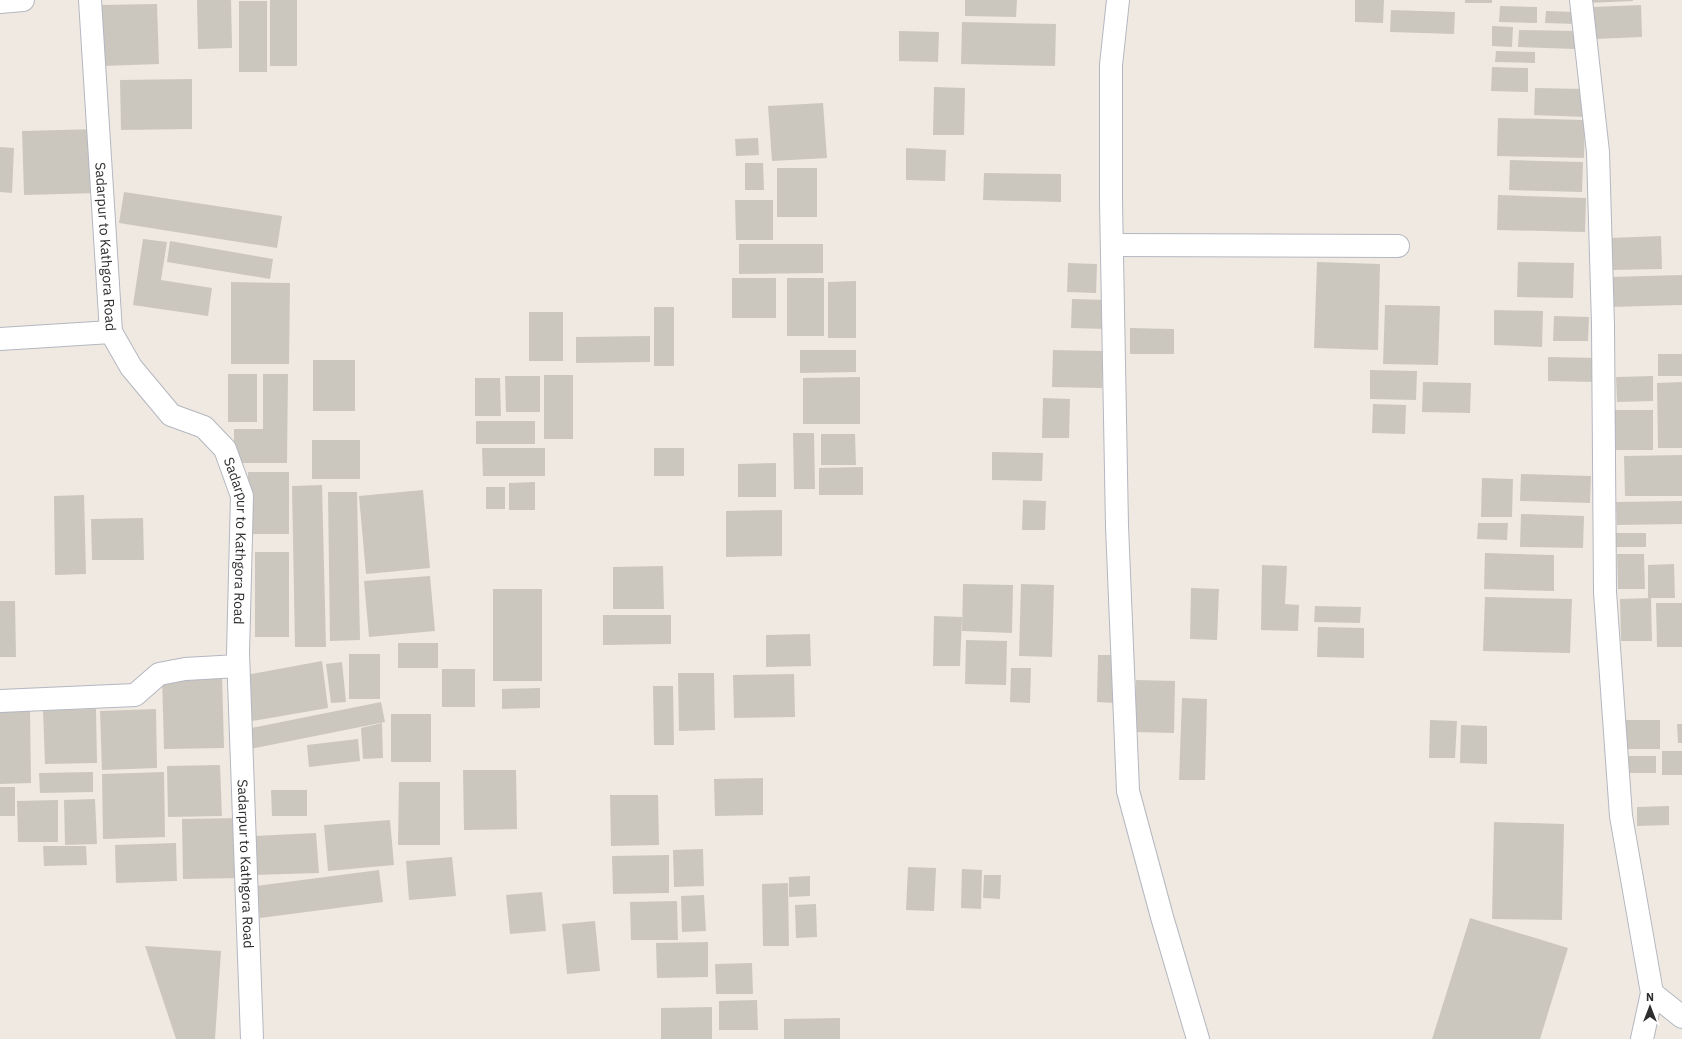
<svg xmlns="http://www.w3.org/2000/svg" width="1682" height="1039" viewBox="0 0 1682 1039" font-family="'IBM Plex Sans',sans-serif">
<style>
.building{fill:#cbc7bf}
.lines{fill:none;stroke-linecap:round;stroke-linejoin:round}
.street-casing{stroke:#b4b7c1;stroke-width:24}
.street{stroke:#fff;stroke-width:22}
.labels{text-anchor:middle;dominant-baseline:central;stroke-width:3;stroke-linejoin:round;paint-order:stroke}
.street-label{font-size:14px;fill:#2e2e2e;stroke:#fff}
</style>
<rect width="100%" height="100%" fill="#efe9e1"/>
<g class="building">
<path d="M197 0H231L232 48 198 49Z"/>
<rect x="270" y="0" width="27" height="66"/>
<path d="M965 0H1017L1016 17 965 16Z"/>
<path d="M1355 0H1384L1383 23 1355 22Z"/>
<rect x="1465" y="0" width="27" height="3"/>
<path d="M1588 0H1633V1L1588 3Z"/>
<rect x="239" y="1" width="28" height="71"/>
<path d="M157 4 159 64 102 66 100 5Z"/>
<path d="M1641 5 1642 37 1595 39 1593 7Z"/>
<path d="M1500 6 1537 7V23L1499 22Z"/>
<path d="M1391 10 1455 12 1454 34 1390 32Z"/>
<path d="M1546 11 1576 12 1575 24 1545 23Z"/>
<path d="M962 22 1056 24 1055 66 961 64Z"/>
<path d="M1492 26 1513 27 1512 47 1492 46Z"/>
<path d="M1519 30 1575 31V49L1518 47Z"/>
<path d="M899 31 939 32 938 62 899 61Z"/>
<path d="M1496 51 1535 52V63L1495 62Z"/>
<path d="M1492 67 1528 68V92L1491 91Z"/>
<path d="M192 79V129L121 130 120 80Z"/>
<path d="M934 87 965 88 964 135H933Z"/>
<path d="M1535 88 1586 89 1585 117 1534 115Z"/>
<path d="M823 103 827 158 772 161 768 106Z"/>
<path d="M1498 118 1585 120 1584 158 1497 156Z"/>
<path d="M98 129 100 193 24 195 22 131Z"/>
<path d="M758 138 759 155 736 156 735 139Z"/>
<path d="M0 147 14 148 12 193 0 192Z"/>
<path d="M906 148 946 150 945 181 906 180Z"/>
<path d="M1510 160 1583 162 1582 192 1509 190Z"/>
<path d="M745 163H763L764 190H745Z"/>
<rect x="777" y="168" width="40" height="49"/>
<path d="M984 173 1061 174V202L983 200Z"/>
<path d="M124 192 282 216 277 248 119 223Z"/>
<path d="M1498 195 1586 198 1585 232 1497 230Z"/>
<path d="M735 200H773V240H736Z"/>
<path d="M1661 236 1662 269 1611 270 1609 238Z"/>
<path d="M143 239 167 242 161 280 212 288 208 316 133 305Z"/>
<path d="M170 241 273 259 270 279 167 262Z"/>
<path d="M739 244H823V273L739 274Z"/>
<path d="M1317 262 1380 264 1378 350 1314 348Z"/>
<path d="M1518 262 1574 263 1573 298 1517 297Z"/>
<path d="M1068 263 1097 264 1096 293 1067 292Z"/>
<path d="M1682 275V305L1610 307 1609 277Z"/>
<rect x="732" y="278" width="44" height="40"/>
<rect x="787" y="278" width="37" height="58"/>
<path d="M856 281V338H828V282Z"/>
<path d="M231 282 290 283 289 364H231Z"/>
<path d="M1072 299 1107 300V329L1071 328Z"/>
<path d="M1385 305 1440 306 1438 365 1383 364Z"/>
<rect x="654" y="307" width="20" height="59"/>
<path d="M1494 310 1543 311 1542 347 1494 345Z"/>
<rect x="529" y="312" width="34" height="49"/>
<path d="M1554 316 1589 317 1588 341H1553Z"/>
<path d="M1130 328 1174 329V354H1130Z"/>
<path d="M650 336V362L576 363V337Z"/>
<path d="M800 350H856V372L800 373Z"/>
<path d="M1053 350 1103 351 1102 388 1052 387Z"/>
<rect x="1658" y="354" width="24" height="22"/>
<path d="M1548 357 1597 358 1596 382 1548 381Z"/>
<rect x="313" y="360" width="42" height="51"/>
<path d="M1370 370 1417 371 1416 400 1370 399Z"/>
<rect x="228" y="374" width="29" height="48"/>
<path d="M263 374H288L287 463H234V429H263Z"/>
<rect x="544" y="375" width="29" height="64"/>
<path d="M505 376H540V412H506Z"/>
<path d="M1653 376V401L1617 402 1616 377Z"/>
<path d="M860 377V424H803V378Z"/>
<path d="M475 378H500L501 416H475Z"/>
<path d="M1423 382 1471 383 1470 413 1422 412Z"/>
<path d="M1682 382V448H1658L1657 383Z"/>
<path d="M1043 398 1070 399 1069 438H1042Z"/>
<path d="M1373 404 1406 405 1405 434 1372 433Z"/>
<rect x="1614" y="410" width="39" height="40"/>
<rect x="476" y="421" width="59" height="23"/>
<path d="M793 433H814L815 489H794Z"/>
<path d="M821 434H855L856 465H821Z"/>
<rect x="312" y="440" width="48" height="39"/>
<path d="M482 448H545V476H483Z"/>
<rect x="654" y="448" width="30" height="28"/>
<path d="M992 452 1043 453 1042 481 992 480Z"/>
<path d="M1682 455V496H1625L1624 456Z"/>
<path d="M776 463V497H738V464Z"/>
<path d="M863 467V495H819V468Z"/>
<rect x="248" y="472" width="41" height="62"/>
<path d="M1521 474 1591 476 1590 503 1520 501Z"/>
<path d="M1482 478 1513 479 1512 517H1481Z"/>
<path d="M535 482V510H509V483Z"/>
<path d="M322 485 326 647H295L292 486Z"/>
<rect x="486" y="487" width="19" height="22"/>
<path d="M423 490 430 568 366 574 359 496Z"/>
<path d="M328 492H357L360 640 330 641Z"/>
<path d="M84 495 86 574 55 575 54 496Z"/>
<path d="M1023 500 1046 501 1045 530H1022Z"/>
<path d="M1682 501V524L1617 525 1616 502Z"/>
<path d="M782 510V556L726 557V511Z"/>
<path d="M1521 514 1584 516 1583 548 1520 547Z"/>
<path d="M143 518 144 560H92L91 519Z"/>
<path d="M1478 523H1508L1507 540 1477 539Z"/>
<rect x="1614" y="533" width="32" height="14"/>
<rect x="255" y="552" width="34" height="85"/>
<path d="M1485 553 1554 555V591L1484 589Z"/>
<path d="M1617 554H1644L1645 589H1618Z"/>
<path d="M1674 564 1675 598H1648V565Z"/>
<path d="M1262 565 1287 566 1285 604 1299 605 1298 631 1261 630Z"/>
<path d="M663 566 664 609H613V567Z"/>
<path d="M430 576 435 631 369 637 364 581Z"/>
<path d="M963 584 1013 585 1012 633 962 631Z"/>
<path d="M1021 584 1054 585 1052 657 1019 656Z"/>
<path d="M1191 588 1219 589 1217 640 1190 639Z"/>
<rect x="493" y="589" width="49" height="92"/>
<path d="M1485 597 1572 599 1570 653 1483 651Z"/>
<path d="M1651 598 1652 641H1621L1620 599Z"/>
<path d="M0 601H15L16 657H0Z"/>
<path d="M1656 603H1682V647H1657Z"/>
<path d="M1315 606 1361 607 1360 623 1314 622Z"/>
<path d="M603 615H671V644L603 645Z"/>
<path d="M934 616 962 617 960 666H933Z"/>
<path d="M1318 627 1364 628V658L1317 657Z"/>
<path d="M810 634 811 666 766 667V635Z"/>
<path d="M966 640 1007 641 1006 685 965 684Z"/>
<rect x="398" y="643" width="40" height="25"/>
<rect x="349" y="654" width="31" height="45"/>
<path d="M1098 655H1117L1116 703 1097 702Z"/>
<path d="M322 661 328 708 246 722V675Z"/>
<path d="M342 662 346 702 331 703 326 664Z"/>
<path d="M1011 668H1031L1030 703 1010 702Z"/>
<rect x="442" y="669" width="33" height="38"/>
<path d="M678 673H714L715 730 679 731Z"/>
<path d="M222 674 224 748 164 749 162 676Z"/>
<path d="M794 674 795 717 734 718 733 675Z"/>
<path d="M1136 680 1175 681 1174 733 1135 732Z"/>
<path d="M653 686H673L674 745H654Z"/>
<path d="M540 688V708L502 709V689Z"/>
<path d="M1182 698 1207 699 1205 780H1179Z"/>
<path d="M381 702 385 722 250 749 246 729Z"/>
<path d="M30 709 31 783 0 784V710Z"/>
<path d="M96 709 97 763 45 764 43 710Z"/>
<path d="M156 709 157 768 102 770 100 711Z"/>
<rect x="391" y="714" width="40" height="48"/>
<path d="M1430 720 1457 721 1455 758H1429Z"/>
<rect x="1620" y="720" width="40" height="29"/>
<path d="M382 723 383 758 363 759 361 728Z"/>
<path d="M1677 724H1682V743H1678Z"/>
<path d="M1461 725 1487 726V764L1460 763Z"/>
<path d="M358 739 360 761 309 767 307 745Z"/>
<rect x="1662" y="751" width="20" height="24"/>
<path d="M1628 756H1656V773H1629Z"/>
<path d="M220 765 222 816 168 817 167 766Z"/>
<path d="M463 770H516L517 829 464 830Z"/>
<path d="M93 772V792L40 793 39 773Z"/>
<path d="M164 772 165 837 103 839 102 774Z"/>
<path d="M763 778V815L715 816 714 779Z"/>
<path d="M399 782H440V845H398Z"/>
<rect x="0" y="787" width="15" height="29"/>
<path d="M271 790H307V816H272Z"/>
<path d="M610 795H658L659 845 611 846Z"/>
<path d="M95 799 97 844 65 845 64 800Z"/>
<path d="M58 800V842H18L17 801Z"/>
<path d="M1669 806V825L1637 826V807Z"/>
<path d="M240 818 241 878 183 879 182 819Z"/>
<path d="M390 820 394 865 328 871 324 825Z"/>
<path d="M1494 822 1564 824 1562 920 1492 919Z"/>
<path d="M316 833 319 873 254 875 252 836Z"/>
<path d="M176 843 177 881 116 883 115 845Z"/>
<path d="M43 846H86L87 865 44 866Z"/>
<path d="M703 849 704 886 674 887 673 850Z"/>
<path d="M669 855V893L613 894 612 856Z"/>
<path d="M452 857 456 896 409 900 406 861Z"/>
<path d="M908 867 936 868 934 911 906 910Z"/>
<path d="M962 869 982 870 981 909 961 908Z"/>
<path d="M379 870 383 902 260 918 256 886Z"/>
<path d="M984 875H1001L1000 899 983 898Z"/>
<path d="M810 876V896L789 897V877Z"/>
<path d="M788 883 789 946H763L762 884Z"/>
<path d="M542 892 546 931 510 934 506 895Z"/>
<path d="M704 895 706 931 682 932 681 896Z"/>
<path d="M677 901 678 940H631L630 902Z"/>
<path d="M816 904 817 937 796 938 795 905Z"/>
<path d="M1470 918 1568 948 1540 1039H1432Z"/>
<path d="M595 921 600 971 567 974 562 924Z"/>
<path d="M708 942V977L657 978 656 943Z"/>
<path d="M145 946 221 951 215 1039H176Z"/>
<path d="M752 963 753 994H716L715 964Z"/>
<path d="M757 1000 758 1030H719V1001Z"/>
<path d="M712 1007V1039H661V1008Z"/>
<path d="M840 1018V1039H784V1019Z"/>
</g>
<g class="lines">
<defs>
<g id="street">
<path id="s1" d="M90 0 111 332 131 367 171 415 204 427 225 449 242 496 238 653 252 1039"/>
<path d="M1118 0 1111 65V201L1117 526 1128 791 1162 917 1198 1039"/>
<path d="M1581 0 1598 152 1603 325 1605 592 1621 816 1652 993 1642 1039"/>
<path d="M0 2 23 0"/>
<path d="M1112 245 1398 246"/>
<path d="M0 339 111 332"/>
<path d="M0 701 135 695 159 674 185 669 238 666"/>
<path d="M1652 993 1682 1017"/>
</g>
</defs>
<use href="#street" class="street-casing"/>
<use href="#street" class="street"/>
</g>
<g class="labels">
<g class="street-label">
<text stroke="none"><textPath href="#s1" startOffset="247">Sadarpur to Kathgora Road</textPath></text>
<text stroke="none"><textPath href="#s1" startOffset="595">Sadarpur to Kathgora Road</textPath></text>
<text stroke="none"><textPath href="#s1" startOffset="919">Sadarpur to Kathgora Road</textPath></text>
</g>
</g>
<g transform="translate(1650 1007)" stroke="#ffffff" stroke-width="3" paint-order="stroke">
<path d="M0-3L7 15L0 10L-7 15Z" fill="#2e2e2e"/>
<text y="-6" font-size="11" font-weight="bold" text-anchor="middle" fill="#2e2e2e">N</text>
</g>
</svg>
